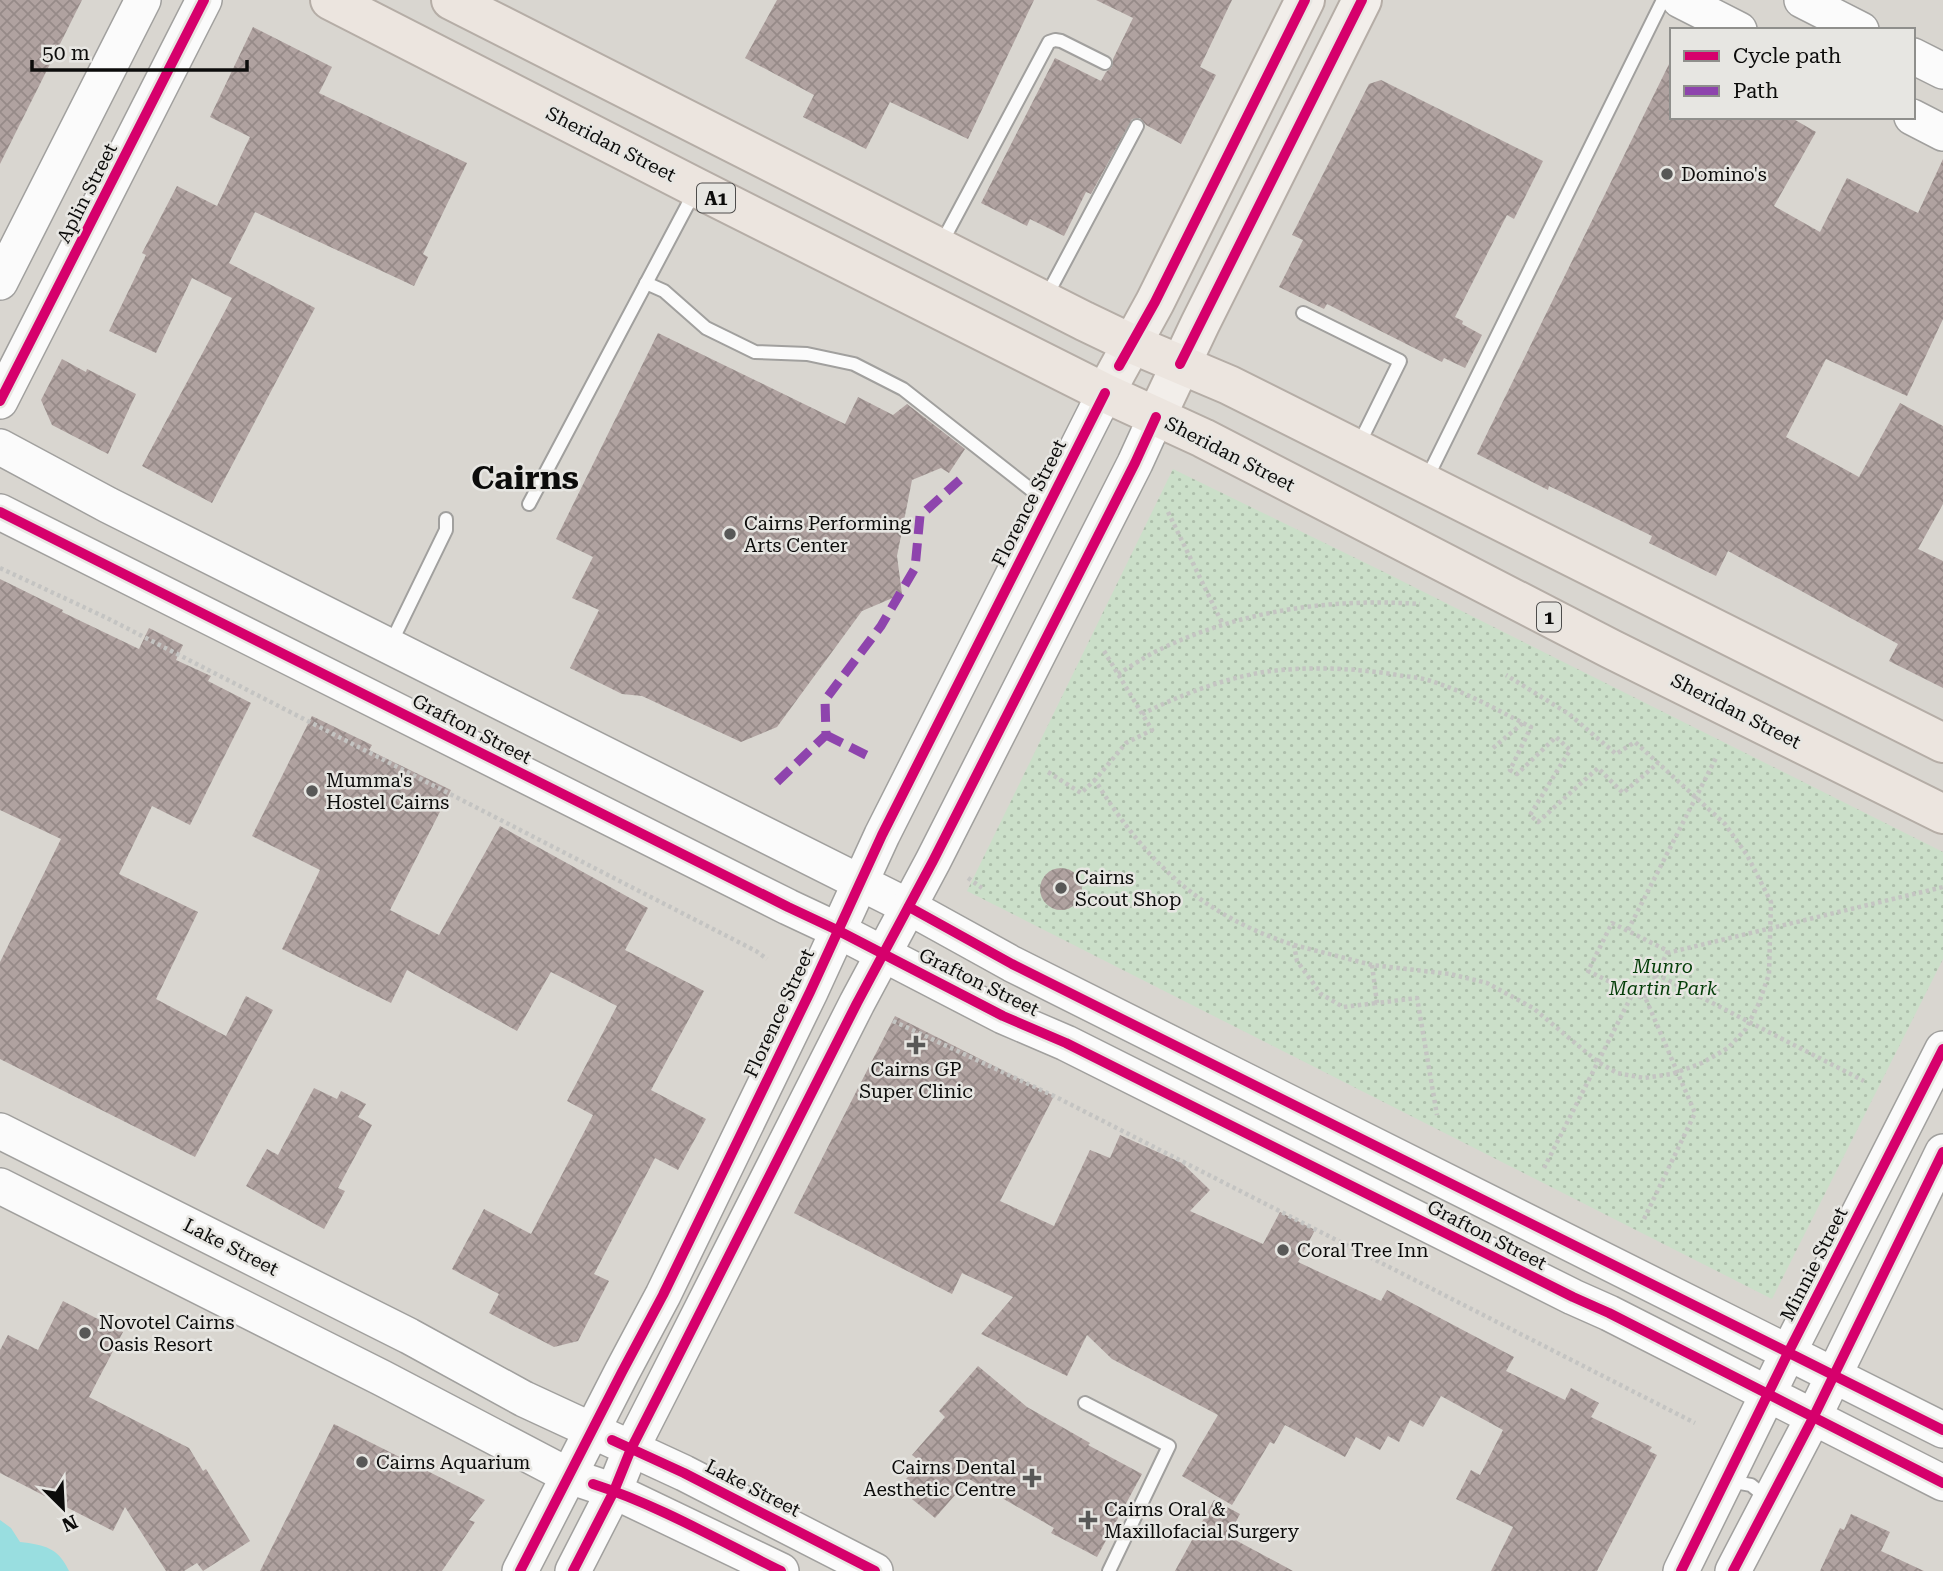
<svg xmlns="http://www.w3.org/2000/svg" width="1943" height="1571" viewBox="0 0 1943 1571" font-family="'Roboto Serif',serif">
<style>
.built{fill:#d9d6d0;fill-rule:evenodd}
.park{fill:url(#park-dots)}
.water{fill:#99dee0}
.building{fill:url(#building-cross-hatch)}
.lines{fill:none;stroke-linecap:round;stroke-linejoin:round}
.lane-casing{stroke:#a1a09e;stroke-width:16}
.secondary-casing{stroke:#a1a09e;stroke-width:38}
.primary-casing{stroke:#b5ada6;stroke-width:42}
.highway-casing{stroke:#b5ada6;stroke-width:42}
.path{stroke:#c4c4c2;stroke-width:4.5;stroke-dasharray:3.5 3.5;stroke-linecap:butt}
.lane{stroke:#fbfbfb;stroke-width:12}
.secondary{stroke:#fbfbfb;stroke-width:35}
.primary{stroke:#f2eeea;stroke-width:38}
.highway{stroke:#ece5df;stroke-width:38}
.quiet{stroke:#8e44ad;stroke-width:9;stroke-dasharray:18 9;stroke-linecap:butt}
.cycleway-casing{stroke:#e7e6e2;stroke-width:15}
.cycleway{stroke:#d6006c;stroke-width:10}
.poi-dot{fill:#585857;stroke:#e7e6e2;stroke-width:2.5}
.labels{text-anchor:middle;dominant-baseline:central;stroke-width:5;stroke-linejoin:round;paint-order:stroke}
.shield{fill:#e7e6e2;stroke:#4e4d4c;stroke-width:2}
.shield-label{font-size:18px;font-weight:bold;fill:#0c0c0b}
.street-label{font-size:19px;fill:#0c0c0b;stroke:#e7e6e2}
.poi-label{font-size:19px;fill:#0c0c0b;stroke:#e7e6e2;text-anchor:start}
.park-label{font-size:19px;font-style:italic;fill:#043d08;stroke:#e7e6e2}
.town-label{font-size:33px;font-weight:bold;fill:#0c0c0b;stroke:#e7e6e2}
</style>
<defs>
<pattern id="park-dots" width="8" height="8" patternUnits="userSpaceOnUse" patternTransform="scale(1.75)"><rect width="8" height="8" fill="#cbdfc9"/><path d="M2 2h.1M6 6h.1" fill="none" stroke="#adbeab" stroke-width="1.8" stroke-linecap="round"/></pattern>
<pattern id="building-cross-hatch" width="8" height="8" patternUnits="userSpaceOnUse" patternTransform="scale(1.75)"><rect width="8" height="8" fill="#b0a2a0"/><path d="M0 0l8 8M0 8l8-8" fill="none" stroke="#968a88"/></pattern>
</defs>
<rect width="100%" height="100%" fill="#e6e5e3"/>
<path class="built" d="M0 0H1943V1571H0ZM1672 30H1913V117H1672Z"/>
<path class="park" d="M1173 469 1384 572 1943 852V959L1772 1299 967 891Z"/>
<path class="water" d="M0 1520 11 1528 20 1542C44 1545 58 1547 69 1571H0Z"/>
<g class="building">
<path d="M0 0H82L0 164Z"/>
<path d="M777 0H1034L968 139 890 102 866 149 803 117 814 95 745 58Z"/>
<path d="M1096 0H1232L1200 67 1216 75 1181 144 1146 125 1140 118 1132 119 1091 194 1086 192 1064 236 1030 219 1027 226 981 203 1055 58 1101 81 1106 72 1112 67 1113 59 1133 18Z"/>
<path d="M253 27 332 67 319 93 467 163 423 254 428 257 414 286 255 212 229 263 315 308 212 503 142 466 232 298 192 278 156 353 109 331 146 255 142 253 177 186 217 206 250 137 210 117Z"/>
<path d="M1672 58V117H1790L1816 132 1774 206 1820 232 1847 178 1918 213 1943 159V319L1907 396 1826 359 1786 437 1859 477 1900 403 1943 426V504L1918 549 1943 561V688L1889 661 1898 644 1728 551 1716 576 1649 543 1652 536 1549 486 1548 490 1477 454Z"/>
<path d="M1381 80 1543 161 1514 219 1507 215 1455 317 1463 321 1462 324 1482 335 1465 368 1444 358 1442 362 1327 304 1324 309 1279 287 1303 240 1292 235 1369 84Z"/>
<path d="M658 333 845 424 858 397 893 415 907 404 965 449 949 473 941 468 912 480 897 556 902 594 862 611 777 727 741 742 642 696 622 694 570 668 599 610 572 598 593 557 556 539Z"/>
<path d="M62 359 86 372 87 369 136 394 108 454 52 425 41 400Z"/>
<path d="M0 579 63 610 62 612 139 649 149 628 183 645 176 660 211 676 208 681 251 703 190 825 152 806 119 874 198 912 156 999 226 1036 246 996 273 1010 195 1157 0 1059V962L61 839 0 810Z"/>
<path d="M312 716 372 745 369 750 451 790 390 910 439 935 500 826 648 908 625 950 704 991 651 1090 706 1119 678 1170 655 1158 594 1274 609 1281 578 1341 554 1347 489 1313 499 1294 452 1269 484 1209 531 1234 593 1115 567 1101 617 1006 551 972 517 1031 407 970 391 1003 282 949 320 870 252 836Z"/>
<circle cx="1061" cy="889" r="21"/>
<path d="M895 1016 1054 1096 1000 1201 1054 1226 1090 1150 1110 1158 1120 1135 1182 1163 1210 1190 1190 1211 1263 1244 1280 1212 1315 1230 1298 1262 1381 1301 1387 1290 1514 1357 1506 1371 1565 1400 1571 1388 1599 1403 1591 1417 1652 1447 1649 1451 1657 1455 1597 1571H1491L1513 1527 1456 1499 1471 1470 1480 1475 1503 1430 1441 1396 1423 1427 1410 1420 1399 1442 1388 1436 1380 1450 1356 1437 1345 1457 1285 1425 1274 1444 1270 1442 1232 1505 1182 1476 1218 1415 1112 1359 1087 1335 1067 1376 981 1334 1013 1297 962 1273 952 1294 794 1213Z"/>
<path d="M314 1088 337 1099 341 1091 366 1104 358 1117 372 1125 338 1188 345 1191 324 1229 246 1186 267 1149 278 1155Z"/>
<path d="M63 1301 123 1332 89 1397 189 1448 203 1471 206 1469 250 1541 203 1571 197 1563 184 1571H166L125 1507 113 1531 0 1473V1350L8 1335 38 1350Z"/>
<path d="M978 1366 1027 1407 1090 1443 1088 1445 1142 1474 1097 1557 1051 1533 1054 1528 969 1479 935 1518 912 1499 919 1490 906 1479 921 1462 912 1455 945 1417 939 1411Z"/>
<path d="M334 1424 485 1500 469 1520 475 1522 442 1571H260Z"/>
<path d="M1214 1500 1240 1514 1228 1536 1293 1571H1175Z"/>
<path d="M1851 1514 1890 1532 1881 1551 1924 1571H1820L1840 1528 1844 1530Z"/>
</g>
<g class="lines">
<defs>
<g id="lane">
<path d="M941 244 1049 42 1055 40 1061 41 1105 63"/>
<path d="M646 283 664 291 706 328 755 352 807 354 854 364 903 389 1048 503"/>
<path d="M1046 297 1137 126"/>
<path d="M1303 313 1400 361 1358 446"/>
<path d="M1426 480 1663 0"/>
<path d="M529 504 695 191"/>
<path d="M390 645 446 530V519"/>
<path d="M1085 1403 1169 1446 1109 1571"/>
<path d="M1729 1481 1751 1485 1768 1499"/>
</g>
<g id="secondary">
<path d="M1680 0 1739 30"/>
<path d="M1802 0 1861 30"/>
<path d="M1913 56 1943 71"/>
<path d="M1912 117 1943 133"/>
<path d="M0 282 143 0"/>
<path d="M0 401 204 0"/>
<path d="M0 447 108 505 909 907 1012 964 1943 1430"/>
<path d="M0 512 788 907 837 930 1003 1016 1066 1043 1573 1297 1609 1313 1943 1483"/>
<path d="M0 1131 409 1336 524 1399 684 1473 875 1571"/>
<path d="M0 1186 382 1378 569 1476 614 1491 781 1571"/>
<path d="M520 1571 622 1372 663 1295 810 992 882 835 1105 393"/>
<path d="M573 1571 614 1491 631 1449 660 1392 857 1003 933 861 1135 463 1156 417"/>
<path d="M1681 1571 1788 1353 1943 1049"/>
<path d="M1733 1571 1813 1418 1943 1152"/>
</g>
<g id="primary">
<path d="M1105 393 1155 302 1305 0"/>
<path d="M1156 417 1200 324 1362 0"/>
</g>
<g id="highway">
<path d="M330 0 697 188 1105 393 1203 438 1611 649 1943 814"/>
<path d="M451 0 1084 321 1132 344 1229 385 1943 743"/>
</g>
</defs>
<use href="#lane" class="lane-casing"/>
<use href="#secondary" class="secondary-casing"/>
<use href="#primary" class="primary-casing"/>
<use href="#highway" class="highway-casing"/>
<g class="path">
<path d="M1168 512 1223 625"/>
<path d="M0 568 107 618 756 951 767 959"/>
<path d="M1104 651 1152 730 1126 743 1095 780C1145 861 1202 916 1294 945L1297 961 1321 994 1343 1007 1377 1003"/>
<path d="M1118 674C1133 665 1149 654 1165 647 1245 610 1332 598 1420 604"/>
<path d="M1142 714C1180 695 1222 679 1264 672 1306 666 1350 668 1392 674 1406 677 1421 677 1434 682 1468 693 1499 711 1531 727L1510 770 1517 774 1556 737 1570 750 1530 815 1538 822 1598 768 1623 793 1658 763"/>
<path d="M1493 748 1523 723"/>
<path d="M1048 772 1081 793 1095 780"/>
<path d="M968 878 982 888"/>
<path d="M1628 930 1717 756"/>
<path d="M1294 945 1372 965 1450 974 1487 983 1533 1008 1598 1062 1617 1073 1644 1078 1672 1074 1702 1063 1728 1048 1746 1029 1759 1003 1769 974 1771 902 1747 855 1725 824 1635 742 1616 754 1569 714 1506 675"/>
<path d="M1667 953 1943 887"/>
<path d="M1372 965 1377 1003 1417 998 1437 1115"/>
<path d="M1656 974 1864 1081"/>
<path d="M893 1021 1054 1096 1695 1423"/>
<path d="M1544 1168 1633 993 1644 999 1668 951 1612 923 1588 971 1633 993"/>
<path d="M1644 1219 1695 1113 1645 997"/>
</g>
<use href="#lane" class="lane"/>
<use href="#secondary" class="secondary"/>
<use href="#primary" class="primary"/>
<use href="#highway" class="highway"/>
<g class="quiet">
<path d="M826 735 868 756"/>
<path d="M777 782 826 735 825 700 881 626 915 568 920 516 963 477"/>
</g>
<defs>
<g id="cycleway">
<path d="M1180 364 1362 0"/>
<path d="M1119 366 1155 302 1305 0"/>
<path d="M0 401 204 0"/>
<path d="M0 512 788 907 837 930 1003 1016 1066 1043 1573 1297 1609 1313 1943 1483"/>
<path d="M909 907 1012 964 1943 1430"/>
<path d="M612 1440 684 1473 875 1571"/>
<path d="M593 1484C658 1505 720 1541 781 1571"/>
<path d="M520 1571 622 1372 663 1295 810 992 882 835 1105 393"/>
<path d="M573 1571 614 1491 631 1449 660 1392 857 1003 933 861 1135 463 1156 417"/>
<path d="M1681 1571 1788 1353 1943 1049"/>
<path d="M1733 1571 1813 1418 1943 1152"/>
</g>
</defs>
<use href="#cycleway" class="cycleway-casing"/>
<use href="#cycleway" class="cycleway"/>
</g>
<g class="poi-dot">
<circle cx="1667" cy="174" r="7"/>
<circle cx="730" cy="534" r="7"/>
<circle cx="312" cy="791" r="7"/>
<circle cx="1061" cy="888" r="7"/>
<path d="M912.5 1034.5h7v7h7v7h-7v7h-7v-7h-7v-7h7z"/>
<circle cx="1283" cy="1250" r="7"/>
<circle cx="85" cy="1333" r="7"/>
<circle cx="362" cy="1462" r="7"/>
<path d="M1028.5 1467.5h7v7h7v7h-7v7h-7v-7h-7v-7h7z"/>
<path d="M1084.5 1509.5h7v7h7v7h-7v7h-7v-7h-7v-7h7z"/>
</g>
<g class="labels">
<g class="shield">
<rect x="697" y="183.5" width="38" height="29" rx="5"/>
<rect x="1537" y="602.5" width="24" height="29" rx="5"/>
</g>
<g class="shield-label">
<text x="716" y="198">A1</text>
<text x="1549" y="617">1</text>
</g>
<g class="street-label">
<text transform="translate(611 144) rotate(27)">Sheridan Street</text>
<text transform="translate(87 193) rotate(-63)">Aplin Street</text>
<text transform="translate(1230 454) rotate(27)">Sheridan Street</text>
<text transform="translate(1029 503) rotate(-63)">Florence Street</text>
<text transform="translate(1736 711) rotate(27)">Sheridan Street</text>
<text transform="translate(472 729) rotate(27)">Grafton Street</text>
<text transform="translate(979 982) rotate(26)">Grafton Street</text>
<text transform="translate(779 1013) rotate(-65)">Florence Street</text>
<text transform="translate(1487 1235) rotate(27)">Grafton Street</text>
<text transform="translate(231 1247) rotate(27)">Lake Street</text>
<text transform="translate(1814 1264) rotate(-63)">Minnie Street</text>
<text transform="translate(753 1488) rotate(27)">Lake Street</text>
</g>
<g class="poi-label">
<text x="1681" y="174">Domino's</text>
<text x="744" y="523">Cairns Performing<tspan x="744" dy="22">Arts Center</tspan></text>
<text x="326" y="780">Mumma's<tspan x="326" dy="22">Hostel Cairns</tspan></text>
<text x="1075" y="877">Cairns<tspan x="1075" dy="22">Scout Shop</tspan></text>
<text x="916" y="1069" text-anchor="middle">Cairns GP<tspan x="916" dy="22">Super Clinic</tspan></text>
<text x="1297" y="1250">Coral Tree Inn</text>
<text x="99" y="1322">Novotel Cairns<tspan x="99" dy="22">Oasis Resort</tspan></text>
<text x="376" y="1462">Cairns Aquarium</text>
<text x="1016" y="1467" text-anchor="end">Cairns Dental<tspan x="1016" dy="22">Aesthetic Centre</tspan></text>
<text x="1104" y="1509">Cairns Oral &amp;<tspan x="1104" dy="22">Maxillofacial Surgery</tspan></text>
</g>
<g class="park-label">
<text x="1663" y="966">Munro<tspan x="1663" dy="22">Martin Park</tspan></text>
</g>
<g class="town-label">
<text x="525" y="477">Cairns</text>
</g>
</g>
<rect x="1670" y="28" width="245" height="91" fill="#e7e6e2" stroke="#8f8f8c" stroke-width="2"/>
<rect x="1684" y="51" width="35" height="10" fill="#d6006c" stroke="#8f8f8c" stroke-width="2"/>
<text x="1733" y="63" font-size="21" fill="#0c0c0b">Cycle path</text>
<rect x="1684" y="86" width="35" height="10" fill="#8e44ad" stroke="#8f8f8c" stroke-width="2"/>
<text x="1733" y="98" font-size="21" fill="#0c0c0b">Path</text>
<g transform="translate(63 1508) rotate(156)" stroke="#e7e6e2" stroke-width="5" paint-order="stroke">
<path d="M0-5L12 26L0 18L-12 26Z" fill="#0c0c0b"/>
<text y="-10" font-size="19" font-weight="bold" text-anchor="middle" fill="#0c0c0b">N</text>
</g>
<path d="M32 60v10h215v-10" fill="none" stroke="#0c0c0b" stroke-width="3.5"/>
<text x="42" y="60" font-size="21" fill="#0c0c0b" stroke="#e7e6e2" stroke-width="5" paint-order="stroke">50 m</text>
</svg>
